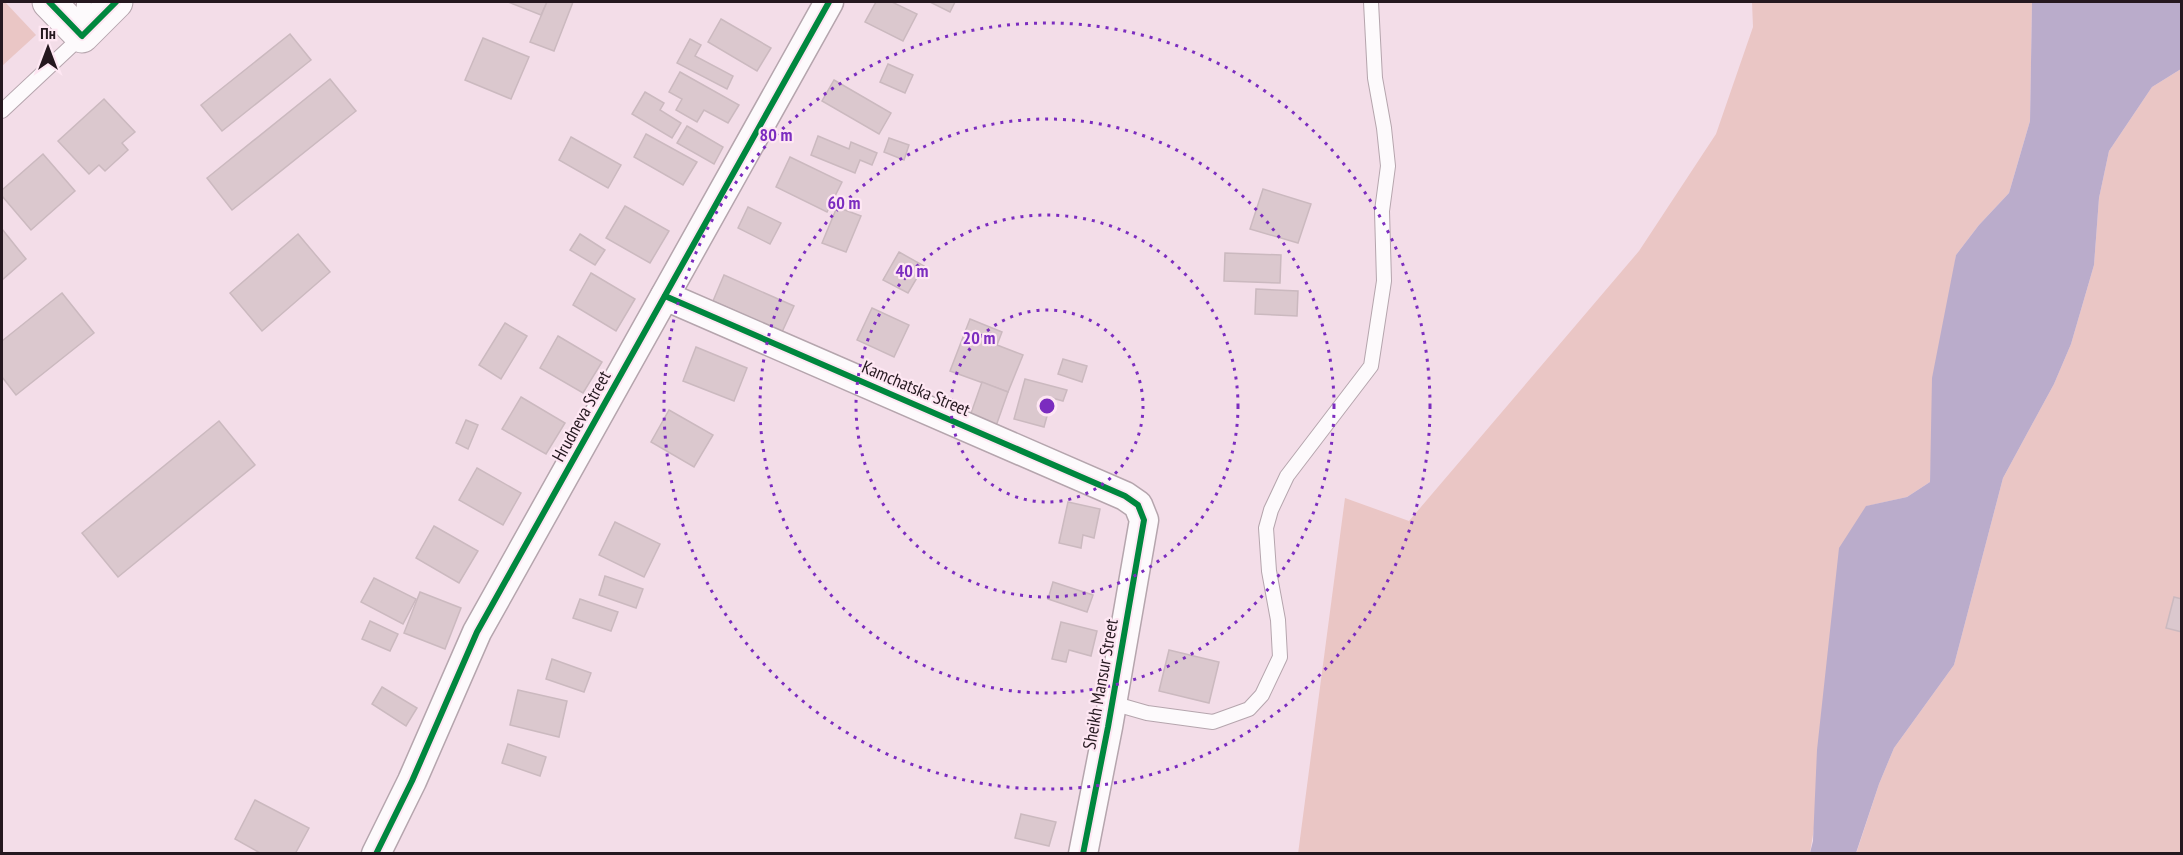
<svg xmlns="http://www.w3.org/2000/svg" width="2183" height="855" viewBox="0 0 2183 855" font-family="'PT Sans Narrow',sans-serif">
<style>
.green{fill:#eac6c5}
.water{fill:#baaccb}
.building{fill:#dbc8ce;stroke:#cbb9bf;stroke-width:1.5}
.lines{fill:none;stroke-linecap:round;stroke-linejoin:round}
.service-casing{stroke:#b5a5ad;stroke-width:16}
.minor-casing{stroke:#b5a5ad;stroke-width:31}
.tertiary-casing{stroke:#b5a5ad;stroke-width:35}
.service{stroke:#fdfafc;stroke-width:14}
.minor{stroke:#fdfafc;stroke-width:28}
.tertiary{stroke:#fdfafc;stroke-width:33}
.cycleway-casing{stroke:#fee7f3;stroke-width:10}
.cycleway{stroke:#00873e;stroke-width:6}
.ring{fill:none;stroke:#7b2cbf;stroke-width:3;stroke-dasharray:3 6}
.labels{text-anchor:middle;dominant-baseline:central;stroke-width:4.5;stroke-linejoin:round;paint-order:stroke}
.street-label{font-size:18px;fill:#25181f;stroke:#fee7f3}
.centre{fill:#7b2cbf;stroke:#fee7f3;stroke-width:3}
.ring-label{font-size:18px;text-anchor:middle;font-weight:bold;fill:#7b2cbf;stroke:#fee7f3;stroke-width:4.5;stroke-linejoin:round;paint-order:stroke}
</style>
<rect width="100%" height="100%" fill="#f3dde8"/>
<g class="green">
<path d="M2 2H5L36 35 2 66Z"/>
<path d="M1752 2H2032L2030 121 2009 193 1979 225 1956 255 1932 438 1930 482 1907 497 1867 506 1810 853 1298 854 1345 498 1409 521 1639 251 1716 134 1753 27Z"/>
<path d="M2181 69V853L1856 854 1879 784 1894 748 1954 665 2003 478 2054 384 2071 344 2094 265 2099 198 2109 151 2152 87Z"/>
</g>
<path class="water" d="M2032 2H2181V69L2152 87 2109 151 2099 198 2094 265 2071 344 2054 384 2003 478 1954 665 1894 748 1879 784 1856 853H1810L1813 841 1817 750 1839 548 1866 506 1907 497 1930 482 1932 378 1956 255 1979 225 2009 193 2030 121Z"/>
<g class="building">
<path d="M508 2H547L541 15Z"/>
<path d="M547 2H573L554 51 530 42Z"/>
<path d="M876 2H892L917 14 903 41 865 22Z"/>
<path d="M930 2H955L950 12Z"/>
<path d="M721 19 771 48 757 71 708 42Z"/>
<path d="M290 34 311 60 222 131 201 105Z"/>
<path d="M483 38 529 57 511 99 465 80Z"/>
<path d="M690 39 701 45 695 56 733 76 727 89 677 63Z"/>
<path d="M888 64 913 75 905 93 880 82Z"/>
<path d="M680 72 739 105 728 123 704 110 697 122 676 110 682 99 669 92Z"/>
<path d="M330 79 356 111 232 210 207 178Z"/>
<path d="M834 80 891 113 879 134 822 101Z"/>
<path d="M645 92 664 103 660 110 681 123 672 138 632 114Z"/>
<path d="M104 99 135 132 122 143 128 150 105 171 99 165 89 174 58 141Z"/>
<path d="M687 126 723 147 714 164 677 143Z"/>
<path d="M646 134 697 162 683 185 634 157Z"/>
<path d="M818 136 849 149 851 142 877 153 872 165 860 160 855 173 811 155Z"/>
<path d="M571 137 621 165 608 188 559 160Z"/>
<path d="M889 138 909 145 904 160 884 152Z"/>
<path d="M43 154 75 191 31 230 2 196V190Z"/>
<path d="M790 157 842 182 827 212 776 187Z"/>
<path d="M1263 189 1311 204 1298 243 1250 229Z"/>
<path d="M625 206 669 231 650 263 606 238Z"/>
<path d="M748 207 781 223 770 244 738 228Z"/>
<path d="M837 207 861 216 846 252 822 243Z"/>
<path d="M2 229 26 259 2 280Z"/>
<path d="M298 234 330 272 262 331 230 293Z"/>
<path d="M580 234 605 250 595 265 570 250Z"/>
<path d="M899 252 924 266 908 293 883 280Z"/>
<path d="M1225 253 1281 255 1280 283 1224 281Z"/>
<path d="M591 273 635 299 616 331 573 305Z"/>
<path d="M724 275 794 306 782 332 713 301Z"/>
<path d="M1256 289 1298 291 1297 316 1255 314Z"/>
<path d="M62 293 94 333 16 395 2 377V341Z"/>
<path d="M872 308 909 325 894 357 857 340Z"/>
<path d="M970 319 1002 332 997 345 1023 355 1008 392 950 371Z"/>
<path d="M505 323 527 336 501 379 479 365Z"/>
<path d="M558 336 602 362 583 393 540 368Z"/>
<path d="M696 347 747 368 734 401 683 381Z"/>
<path d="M1063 359 1087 366 1082 382 1058 374Z"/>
<path d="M1025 379 1067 390 1063 401 1052 398 1044 427 1014 419Z"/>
<path d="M982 382 1008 392 996 426 970 416Z"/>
<path d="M521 397 565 423 546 454 502 429Z"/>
<path d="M669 410 713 435 694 467 651 442Z"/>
<path d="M466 420 478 425 468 449 456 443Z"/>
<path d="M219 421 255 465 118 577 82 533Z"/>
<path d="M477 468 521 493 503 525 459 500Z"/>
<path d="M1068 502 1100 509 1094 538 1083 535 1081 548 1059 543Z"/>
<path d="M615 522 660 544 644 577 599 555Z"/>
<path d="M434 526 478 551 459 583 416 558Z"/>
<path d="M605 576 643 589 636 608 599 595Z"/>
<path d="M374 578 416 599 403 624 361 602Z"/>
<path d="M1053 582 1093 595 1087 612 1048 599Z"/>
<path d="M420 592 461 608 445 649 404 633Z"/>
<path d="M2174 597 2182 599V632L2166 628Z"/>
<path d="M580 599 618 612 611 631 573 618Z"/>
<path d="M370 621 398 634 390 651 362 639Z"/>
<path d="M1061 622 1097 631 1091 656 1069 650 1066 662 1052 659Z"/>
<path d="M1169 650 1219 662 1209 703 1159 691Z"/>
<path d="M552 659 591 673 584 692 546 679Z"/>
<path d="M382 687 417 708 406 726 372 704Z"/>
<path d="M518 690 567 701 559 737 510 725Z"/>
<path d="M508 744 546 757 540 776 502 763Z"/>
<path d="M255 800 309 828 295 854H262L235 839Z"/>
<path d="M1021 814 1056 822 1049 846 1015 838Z"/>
</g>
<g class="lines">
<defs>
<g id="service">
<path d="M2 111 82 36 84 2"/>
<path d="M1112 703 1147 713 1213 722 1249 709 1262 695 1280 657 1278 620 1269 571 1266 528 1271 510 1287 476 1371 366 1384 281 1382 211 1388 166 1384 128 1375 78 1371 2"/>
</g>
<g id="minor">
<path d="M665 296 1125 496 1138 505 1144 520 1108 727 1083 854"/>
<path d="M376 854 412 781 477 632 829 2"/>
</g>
<path id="tertiary" d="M49 2 82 36 116 2"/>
</defs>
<use href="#service" class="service-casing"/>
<use href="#minor" class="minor-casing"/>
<use href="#tertiary" class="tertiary-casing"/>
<use href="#service" class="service"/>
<use href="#minor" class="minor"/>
<use href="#tertiary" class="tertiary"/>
<defs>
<g id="cycleway">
<path d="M49 2 82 36 116 2"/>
<path d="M665 296 1125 496 1138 505 1144 520 1108 727 1083 854"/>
<path d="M376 854 412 781 477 632 829 2"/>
</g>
</defs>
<use href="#cycleway" class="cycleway-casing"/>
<use href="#cycleway" class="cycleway"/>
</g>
<g class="ring">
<circle cx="1047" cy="406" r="96"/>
<circle cx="1047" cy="406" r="191"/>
<circle cx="1047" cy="406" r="287"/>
<circle cx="1047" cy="406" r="383"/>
</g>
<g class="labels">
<g class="street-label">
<text transform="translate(916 388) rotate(23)">Kamchatska Street</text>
<text transform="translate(581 416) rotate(-61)">Hrudneva Street</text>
<text transform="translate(1100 684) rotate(-80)">Sheikh Mansur Street</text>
</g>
</g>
<circle cx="1047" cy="406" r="9" class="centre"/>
<g class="ring-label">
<text x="776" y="141">80 m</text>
<text x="844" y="209">60 m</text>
<text x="912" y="277">40 m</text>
<text x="979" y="344">20 m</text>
</g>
<rect width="2183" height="855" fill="none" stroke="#25181f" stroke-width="6"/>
<g transform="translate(48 48)" stroke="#fee7f3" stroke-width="4.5" paint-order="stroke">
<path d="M0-4.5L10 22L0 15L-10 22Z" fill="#25181f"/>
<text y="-9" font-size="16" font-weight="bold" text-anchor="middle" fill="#25181f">Пн</text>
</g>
</svg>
